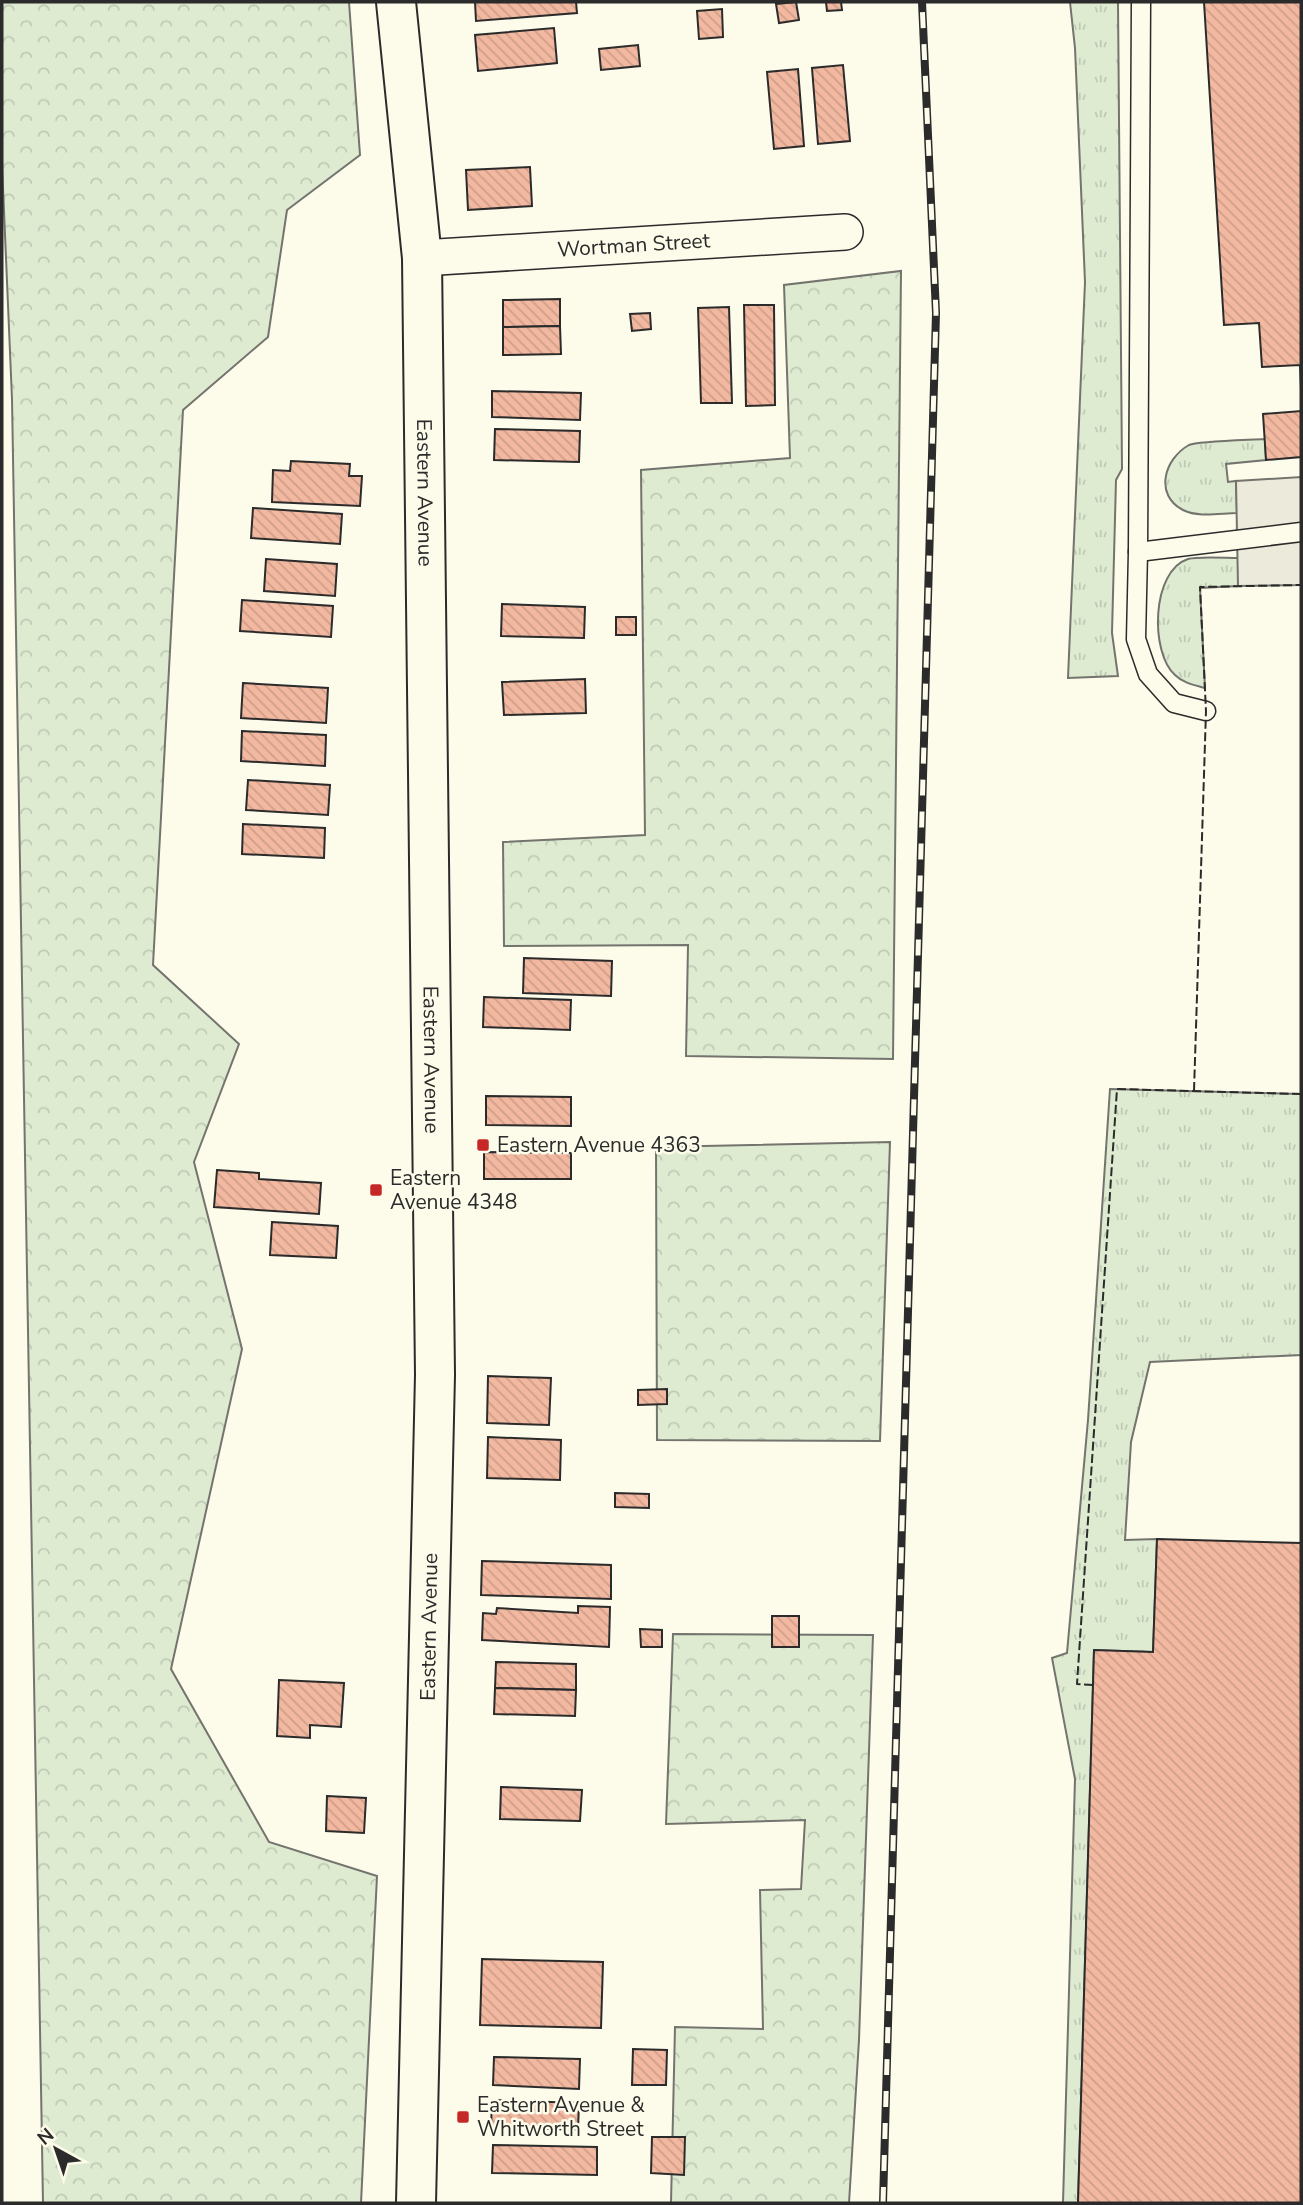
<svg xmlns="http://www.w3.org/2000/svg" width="1303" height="2205" viewBox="0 0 1303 2205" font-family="'Nunito Sans',sans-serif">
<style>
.grass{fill:url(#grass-tufts);stroke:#74746e;stroke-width:2}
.forest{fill:url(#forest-crowns);stroke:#74746e;stroke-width:2}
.parking{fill:#eceadb;stroke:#74746e;stroke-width:2}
.building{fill:url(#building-back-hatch);stroke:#2b2b2b;stroke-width:2}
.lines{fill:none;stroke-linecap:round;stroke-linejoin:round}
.lane-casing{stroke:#2b2b2b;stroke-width:21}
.street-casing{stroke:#2b2b2b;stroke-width:38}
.primary-casing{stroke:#2b2b2b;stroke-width:42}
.lane{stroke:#fdfbea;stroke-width:18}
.street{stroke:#fdfbea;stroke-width:35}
.primary{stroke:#fdfbea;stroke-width:38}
.rail-casing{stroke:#2b2b2b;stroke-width:8}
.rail{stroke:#fdfbea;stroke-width:5;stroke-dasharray:16;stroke-linecap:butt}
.fence{stroke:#2b2b2b;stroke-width:2;stroke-dasharray:9 3.5;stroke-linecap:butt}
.poi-dot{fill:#c62828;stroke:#fdfbea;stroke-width:2.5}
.labels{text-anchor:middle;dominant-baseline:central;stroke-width:5;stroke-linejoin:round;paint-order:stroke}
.street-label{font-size:21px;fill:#2b2b2b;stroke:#fdfbea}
.poi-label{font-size:21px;fill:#2b2b2b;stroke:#fdfbea;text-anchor:start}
</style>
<defs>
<pattern id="grass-tufts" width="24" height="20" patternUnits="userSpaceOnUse" patternTransform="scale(1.75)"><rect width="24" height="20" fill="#deebd1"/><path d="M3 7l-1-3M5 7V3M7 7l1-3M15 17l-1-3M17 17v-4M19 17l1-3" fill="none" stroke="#bfcab4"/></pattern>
<pattern id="forest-crowns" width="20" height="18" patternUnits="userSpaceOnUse" patternTransform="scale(1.75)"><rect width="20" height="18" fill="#deebd1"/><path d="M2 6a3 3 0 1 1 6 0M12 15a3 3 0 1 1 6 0" fill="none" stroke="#bfcab4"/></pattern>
<pattern id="building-back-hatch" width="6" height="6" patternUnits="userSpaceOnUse" patternTransform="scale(1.75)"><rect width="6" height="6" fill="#f2b8a0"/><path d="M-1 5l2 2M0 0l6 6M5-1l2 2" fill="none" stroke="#d09e8a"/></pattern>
</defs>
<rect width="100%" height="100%" fill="#fdfbea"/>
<g class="grass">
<path d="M1070 2H1118L1122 469 1116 480 1112 633 1118 676 1068 678 1085 282 1075 48Z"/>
<path d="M1265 439 1266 460 1226 464 1228 482 1236 481 1237 513C1221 513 1199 518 1183 510 1154 495 1164 459 1189 445 1198 441 1251 440 1265 439Z"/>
<path d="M1238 558V586L1200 588 1205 688C1195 685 1183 683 1175 675 1150 653 1151 571 1188 559 1198 556 1226 558 1238 558Z"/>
<path d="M1110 1089 1301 1094V1355L1150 1362 1131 1442 1125 1540 1157 1539 1153 1652 1094 1650 1078 2203H1063L1075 1779 1052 1658 1067 1653 1088 1420Z"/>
</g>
<g class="forest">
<path d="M2 2H349L360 155 287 210 268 337 183 410 153 965 239 1044 194 1162 242 1349 171 1669 269 1842 377 1876 361 2203H43L12 399 2 164Z"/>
<path d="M901 271 893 1059 686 1056 688 945 504 946 503 842 645 835 641 470 790 458 784 285Z"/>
<path d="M890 1142 880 1441 657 1440 656 1147Z"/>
<path d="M673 1634 873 1635 859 2040 849 2203H671L675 2027 763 2029 760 1890 801 1889 805 1820 666 1824Z"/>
</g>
<path class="parking" d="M1301 477V585L1238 586 1236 481Z"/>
<g class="building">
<path d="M475 2H576L577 13 476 21Z"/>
<path d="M796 2 799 20 779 23 776 4Z"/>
<path d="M826 2H841L842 10 827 11Z"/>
<path d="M1204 2H1301V389L1300 365 1262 367 1259 323 1224 325Z"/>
<path d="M722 9 723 37 699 39 697 11Z"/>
<path d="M554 28 557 63 478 71 475 35Z"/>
<path d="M638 45 640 66 601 70 599 49Z"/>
<path d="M843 65 850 141 818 144 812 68Z"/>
<path d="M798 69 804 146 774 149 767 72Z"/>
<path d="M530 167 532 206 468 210 466 170Z"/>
<path d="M560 299V326L503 327V300Z"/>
<path d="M744 305H774L775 405 746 406Z"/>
<path d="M729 307 732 403H701L698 308Z"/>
<path d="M650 313 651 329 632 331 630 314Z"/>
<path d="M560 326 561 354 503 355V327Z"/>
<path d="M492 391 581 393 580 420 492 417Z"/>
<path d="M1301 411V457L1266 460 1263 414Z"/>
<path d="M495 429 580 431 579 462 494 460Z"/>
<path d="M291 461 350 464 349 476H362L360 506 272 502 273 470 290 471Z"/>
<path d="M253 508 342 514 340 544 251 538Z"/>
<path d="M266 559 337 564 335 596 264 591Z"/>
<path d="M242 600 333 606 331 637 240 631Z"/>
<path d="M502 604 585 607 584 638 501 636Z"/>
<rect x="616" y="617" width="20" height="18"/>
<path d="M585 679 586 713 504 715 502 682Z"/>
<path d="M243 683 328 688 326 723 241 718Z"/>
<path d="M242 731 326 735 325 766 241 761Z"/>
<path d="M248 780 330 785 328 815 246 810Z"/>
<path d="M243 824 325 828 324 858 242 854Z"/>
<path d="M524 958 612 961 611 996 523 993Z"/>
<path d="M484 997 571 1000 570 1030 483 1027Z"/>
<path d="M486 1096 571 1097V1126L486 1125Z"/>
<path d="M484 1152 571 1153V1179H484Z"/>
<path d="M217 1170 259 1173V1179L321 1183 319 1214 214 1207Z"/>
<path d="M272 1222 338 1226 336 1258 270 1255Z"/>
<path d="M488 1376 551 1378 549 1425 487 1423Z"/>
<path d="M667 1389V1404L638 1405V1390Z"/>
<path d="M488 1437 561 1440 560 1480 487 1478Z"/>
<path d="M615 1493 649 1494V1508L615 1507Z"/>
<path d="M1157 1539 1301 1543V2203H1078L1094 1650 1153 1652Z"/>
<path d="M482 1561 611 1565V1599L481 1595Z"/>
<path d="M578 1606 610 1607 609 1647 482 1640 483 1613 496 1614 497 1608 578 1613Z"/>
<rect x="772" y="1616" width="27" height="31"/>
<path d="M640 1629 662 1630V1647H641Z"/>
<path d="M496 1662 576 1664V1690L495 1688Z"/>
<path d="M279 1680 344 1683 341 1727 310 1725V1738L277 1736Z"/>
<path d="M495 1688 576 1690 575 1716 494 1714Z"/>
<path d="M501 1787 582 1790 580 1821 500 1819Z"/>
<path d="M327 1796 366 1798 364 1833 326 1831Z"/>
<path d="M482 1959 603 1962 601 2028 480 2025Z"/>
<path d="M633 2049 667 2050 666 2085H632Z"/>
<path d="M494 2057 580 2059 579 2089 493 2085Z"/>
<path d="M492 2100 579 2103 578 2130 491 2127Z"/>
<path d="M652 2137H685L684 2175 651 2173Z"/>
<path d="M493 2145 597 2147V2175L492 2173Z"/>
</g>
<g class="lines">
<defs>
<g id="lane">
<path d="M1141 2 1138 552 1136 639 1148 674 1174 703 1206 711"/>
<path d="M1138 552 1301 532"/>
</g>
<g id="street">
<path id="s1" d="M422 258 845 232"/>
</g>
<g id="primary">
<path id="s2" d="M396 2 422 258 435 1375 416 2203"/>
</g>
</defs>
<use href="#lane" class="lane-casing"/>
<use href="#street" class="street-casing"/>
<use href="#primary" class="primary-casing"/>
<use href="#lane" class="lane"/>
<use href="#street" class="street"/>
<use href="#primary" class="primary"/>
<defs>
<path id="rail" d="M883 2203 936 313 922 2"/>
</defs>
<use href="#rail" class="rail-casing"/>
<use href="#rail" class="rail"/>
<g class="fence">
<path d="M1194 1091 1206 711 1200 587 1301 585"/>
<path d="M1093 1685 1077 1684 1117 1089 1301 1094"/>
</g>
</g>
<g class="poi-dot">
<rect x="476" y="1138" width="14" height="14" rx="3.5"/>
<rect x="369" y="1183" width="14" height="14" rx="3.5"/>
<rect x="456" y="2110" width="14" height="14" rx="3.5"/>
</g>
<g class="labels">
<g class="street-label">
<text stroke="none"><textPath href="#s1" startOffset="212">Wortman Street</textPath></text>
<text stroke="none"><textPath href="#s2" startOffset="492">Eastern Avenue</textPath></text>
<text stroke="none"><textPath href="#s2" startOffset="1059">Eastern Avenue</textPath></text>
<text transform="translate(429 1627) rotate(-89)">Eastern Avenue</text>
</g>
<g class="poi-label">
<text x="497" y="1145">Eastern Avenue 4363</text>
<text x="390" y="1178">Eastern<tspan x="390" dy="24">Avenue 4348</tspan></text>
<text x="477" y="2105">Eastern Avenue &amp;<tspan x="477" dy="24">Whitworth Street</tspan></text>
</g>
</g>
<rect width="1303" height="2205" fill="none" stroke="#2b2b2b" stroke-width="7"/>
<g transform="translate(56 2149) rotate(320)" stroke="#fdfbea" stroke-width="5" paint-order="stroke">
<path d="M0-5L12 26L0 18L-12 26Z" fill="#2b2b2b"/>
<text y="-10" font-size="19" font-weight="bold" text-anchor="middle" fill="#2b2b2b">N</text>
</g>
</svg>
